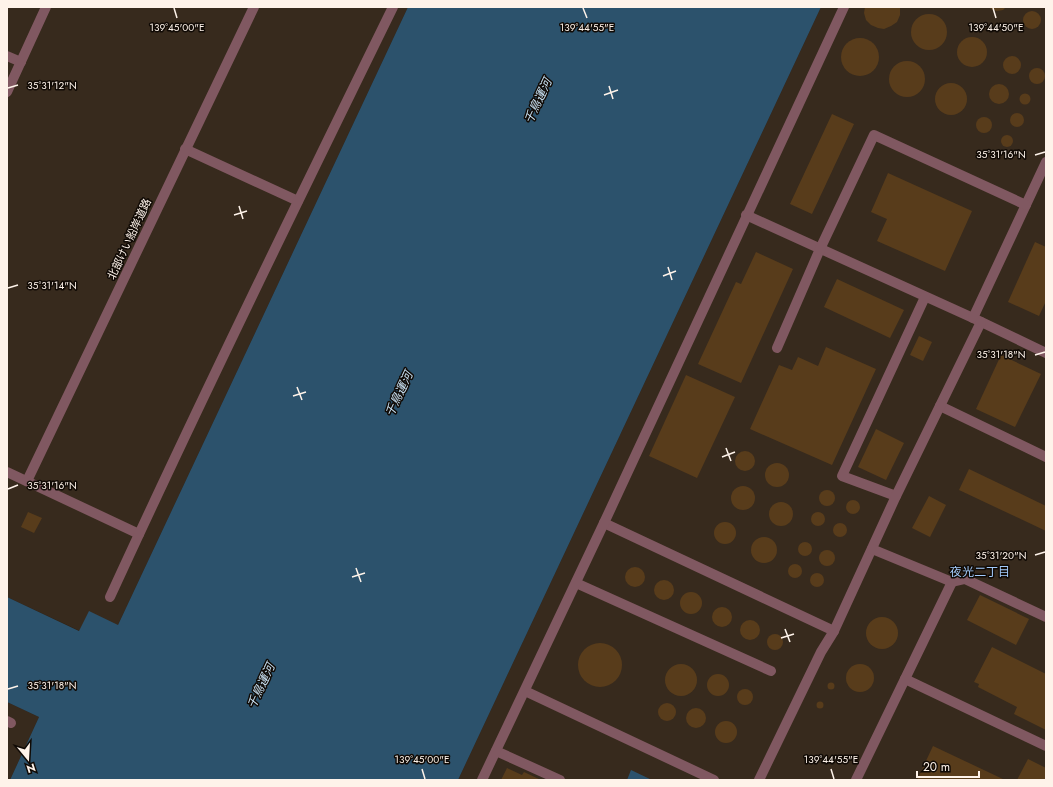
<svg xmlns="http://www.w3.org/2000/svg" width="1053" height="787" viewBox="0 0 1053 787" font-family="Jost,'Noto Sans JP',sans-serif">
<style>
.industrial{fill:#372a1d}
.water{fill:#2c526c}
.building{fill:#583c1b}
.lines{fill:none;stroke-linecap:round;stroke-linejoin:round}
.service{stroke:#805861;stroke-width:10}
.ticks{fill:none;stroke:#fef3ea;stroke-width:1.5}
.labels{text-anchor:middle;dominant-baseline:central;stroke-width:3;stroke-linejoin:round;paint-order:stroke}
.street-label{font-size:11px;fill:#fef3ea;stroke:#100a05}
.water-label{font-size:12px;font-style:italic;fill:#cbe4f6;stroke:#100a05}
.neighbourhood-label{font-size:12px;fill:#a3cbfb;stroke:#100a05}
.ticks-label{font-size:10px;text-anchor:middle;fill:#fef3ea;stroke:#100a05;stroke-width:3;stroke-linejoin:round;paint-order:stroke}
</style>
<rect width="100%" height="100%" fill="#2e1e10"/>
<g class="industrial">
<path d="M7 7H408L118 625 80 631 7 597Z"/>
<path d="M821 7H1046V780H458Z"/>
<path d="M7 702 39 717 10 780H7Z"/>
</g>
<g class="water">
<path d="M408 7H821L458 780H10L39 717 7 702V597L79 631 89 611 118 625Z"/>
<path d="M631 770 652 780H627Z"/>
</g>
<g class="building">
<path d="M865 7H900V15L897 22 891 26 884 29 878 28 871 25 866 20 864 13Z"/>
<path d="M989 7H1006L1003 10 997 11 991 9Z"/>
<circle cx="1032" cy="20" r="9"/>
<circle cx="929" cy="32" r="18"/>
<circle cx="972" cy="52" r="15"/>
<circle cx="860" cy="57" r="19"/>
<circle cx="1012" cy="65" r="9"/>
<circle cx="907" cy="79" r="18"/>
<circle cx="1037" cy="76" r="8"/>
<circle cx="951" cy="99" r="16"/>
<circle cx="999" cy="94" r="10"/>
<circle cx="1025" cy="99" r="5.5"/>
<circle cx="1017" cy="120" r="7"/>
<path d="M832 114 854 124 812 214 790 204Z"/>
<circle cx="984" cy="125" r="8"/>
<circle cx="1007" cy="141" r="6"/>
<path d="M888 173 972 211 945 271 877 241 887 219 871 212Z"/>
<path d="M1035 242 1046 247V301L1039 316 1008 302Z"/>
<path d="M756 252 793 269 741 383 698 364 736 282 741 284Z"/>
<path d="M837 279 904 310 890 338 824 307Z"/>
<path d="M919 336 932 342 923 361 910 355Z"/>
<path d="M826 347 876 369 832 465 750 429 779 365 792 370 798 357 818 366Z"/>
<path d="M1001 355 1041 374 1015 427 976 409Z"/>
<path d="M686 375 735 397 697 478 649 456Z"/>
<path d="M876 429 904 443 886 480 858 467Z"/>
<circle cx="745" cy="461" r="10"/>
<circle cx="777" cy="475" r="12"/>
<path d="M969 469 1046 506V531L959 490Z"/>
<circle cx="743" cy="498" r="12"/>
<circle cx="827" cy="498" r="8"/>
<path d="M929 496 946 505 930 537 912 528Z"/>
<circle cx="853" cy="507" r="7"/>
<circle cx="781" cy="514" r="12"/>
<circle cx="818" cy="519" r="7"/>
<path d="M28 512 42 518 34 533 21 527Z"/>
<circle cx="725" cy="533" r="11"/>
<circle cx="840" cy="530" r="7"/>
<circle cx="764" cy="550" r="13"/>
<circle cx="805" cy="549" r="7"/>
<circle cx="827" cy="558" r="8"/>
<circle cx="795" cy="571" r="7"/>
<circle cx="635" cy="577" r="10"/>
<circle cx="817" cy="580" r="7"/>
<circle cx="664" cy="590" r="10"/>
<circle cx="691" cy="603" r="11"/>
<path d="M980 595 1029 619 1016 645 967 620Z"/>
<circle cx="722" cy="617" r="10"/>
<circle cx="882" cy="633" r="16"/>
<circle cx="750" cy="630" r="10"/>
<circle cx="775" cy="642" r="8"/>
<circle cx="600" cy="665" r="22"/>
<path d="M992 647 1046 674V730L1014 714 1017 707 978 687 979 684 974 682Z"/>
<circle cx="860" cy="678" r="14"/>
<circle cx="681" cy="680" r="16"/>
<circle cx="718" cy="685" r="11"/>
<circle cx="831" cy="686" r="3.5"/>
<circle cx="745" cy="697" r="8"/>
<circle cx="820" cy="705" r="3.5"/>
<circle cx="667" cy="712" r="9"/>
<circle cx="696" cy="718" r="10"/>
<circle cx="726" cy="732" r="11"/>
<path d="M933 746 1005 780H917Z"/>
<path d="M1028 759 1046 768V780H1017Z"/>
<path d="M507 768 522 775 524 772 541 780H501Z"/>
</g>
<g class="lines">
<g class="service">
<path d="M7 56 21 62"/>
<path d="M7 92 46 7"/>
<path d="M185 149 298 201"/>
<path d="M746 215 973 318 1046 353"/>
<path d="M973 318 1046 162"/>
<path d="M777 348 820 249 874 135 1026 205"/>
<path d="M940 406 1046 457"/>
<path d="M7 472 139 534"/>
<path d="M27 481 254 7"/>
<path d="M896 496 842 476 925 297"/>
<path d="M604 523 834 631"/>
<path d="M952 582 965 579 1046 617"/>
<path d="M576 583 771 671"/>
<path d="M110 597C201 399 297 203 393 7"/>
<path d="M905 679 1046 746"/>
<path d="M525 691 714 780"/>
<path d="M7 721 11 723"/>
<path d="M496 751 560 780"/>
<path d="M482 780 604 523 844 7"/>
<path d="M759 780 821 652 834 631 896 496 981 322"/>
<path d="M856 780 952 582 872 549"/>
</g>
</g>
<path class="ticks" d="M174 8 177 18M583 8 587 18M993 8 996 18M609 86 613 99M8 88 18 85M604 95 618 90M1035 155 1045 152M239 206 243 219M234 215 247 211M668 267 672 280M663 276 676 271M8 288 18 285M1035 355 1045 352M297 387 302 400M293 396 306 392M726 448 731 461M722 457 735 452M8 489 18 485M1035 555 1045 552M356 568 361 582M352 577 365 573M785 629 790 642M781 638 794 634M8 689 18 686M422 769 425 779M831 769 834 779"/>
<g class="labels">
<g class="street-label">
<text transform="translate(129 239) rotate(-65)">北部けい船岸道路</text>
</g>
<g class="water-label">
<text transform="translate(538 101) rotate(-65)">千鳥運河</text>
<text transform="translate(399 394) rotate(-65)">千鳥運河</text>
<text transform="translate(261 686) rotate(-65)">千鳥運河</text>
</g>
<g class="neighbourhood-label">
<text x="980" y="572">夜光二丁目</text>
</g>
</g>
<g class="ticks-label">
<text x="177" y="31">139°45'00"E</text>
<text x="587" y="31">139°44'55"E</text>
<text x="996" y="31">139°44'50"E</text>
<text x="52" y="89">35°31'12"N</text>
<text x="1001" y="158">35°31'16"N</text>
<text x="52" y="289">35°31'14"N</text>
<text x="1001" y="358">35°31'18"N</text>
<text x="52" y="489">35°31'16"N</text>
<text x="1001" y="559">35°31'20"N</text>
<text x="52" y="689">35°31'18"N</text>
<text x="422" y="763">139°45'00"E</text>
<text x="831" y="763">139°44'55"E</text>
</g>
<rect width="1053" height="787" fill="none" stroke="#fef3ea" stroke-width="16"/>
<g transform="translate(28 759) rotate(162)" stroke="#100a05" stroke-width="3" paint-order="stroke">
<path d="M0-3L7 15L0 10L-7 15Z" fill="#fef3ea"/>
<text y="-6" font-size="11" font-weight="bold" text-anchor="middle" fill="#fef3ea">N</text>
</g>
<path d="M917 771v6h62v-6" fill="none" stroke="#fef3ea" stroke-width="2"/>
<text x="923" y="771" font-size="12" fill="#fef3ea" stroke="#100a05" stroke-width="3" paint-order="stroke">20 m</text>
</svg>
